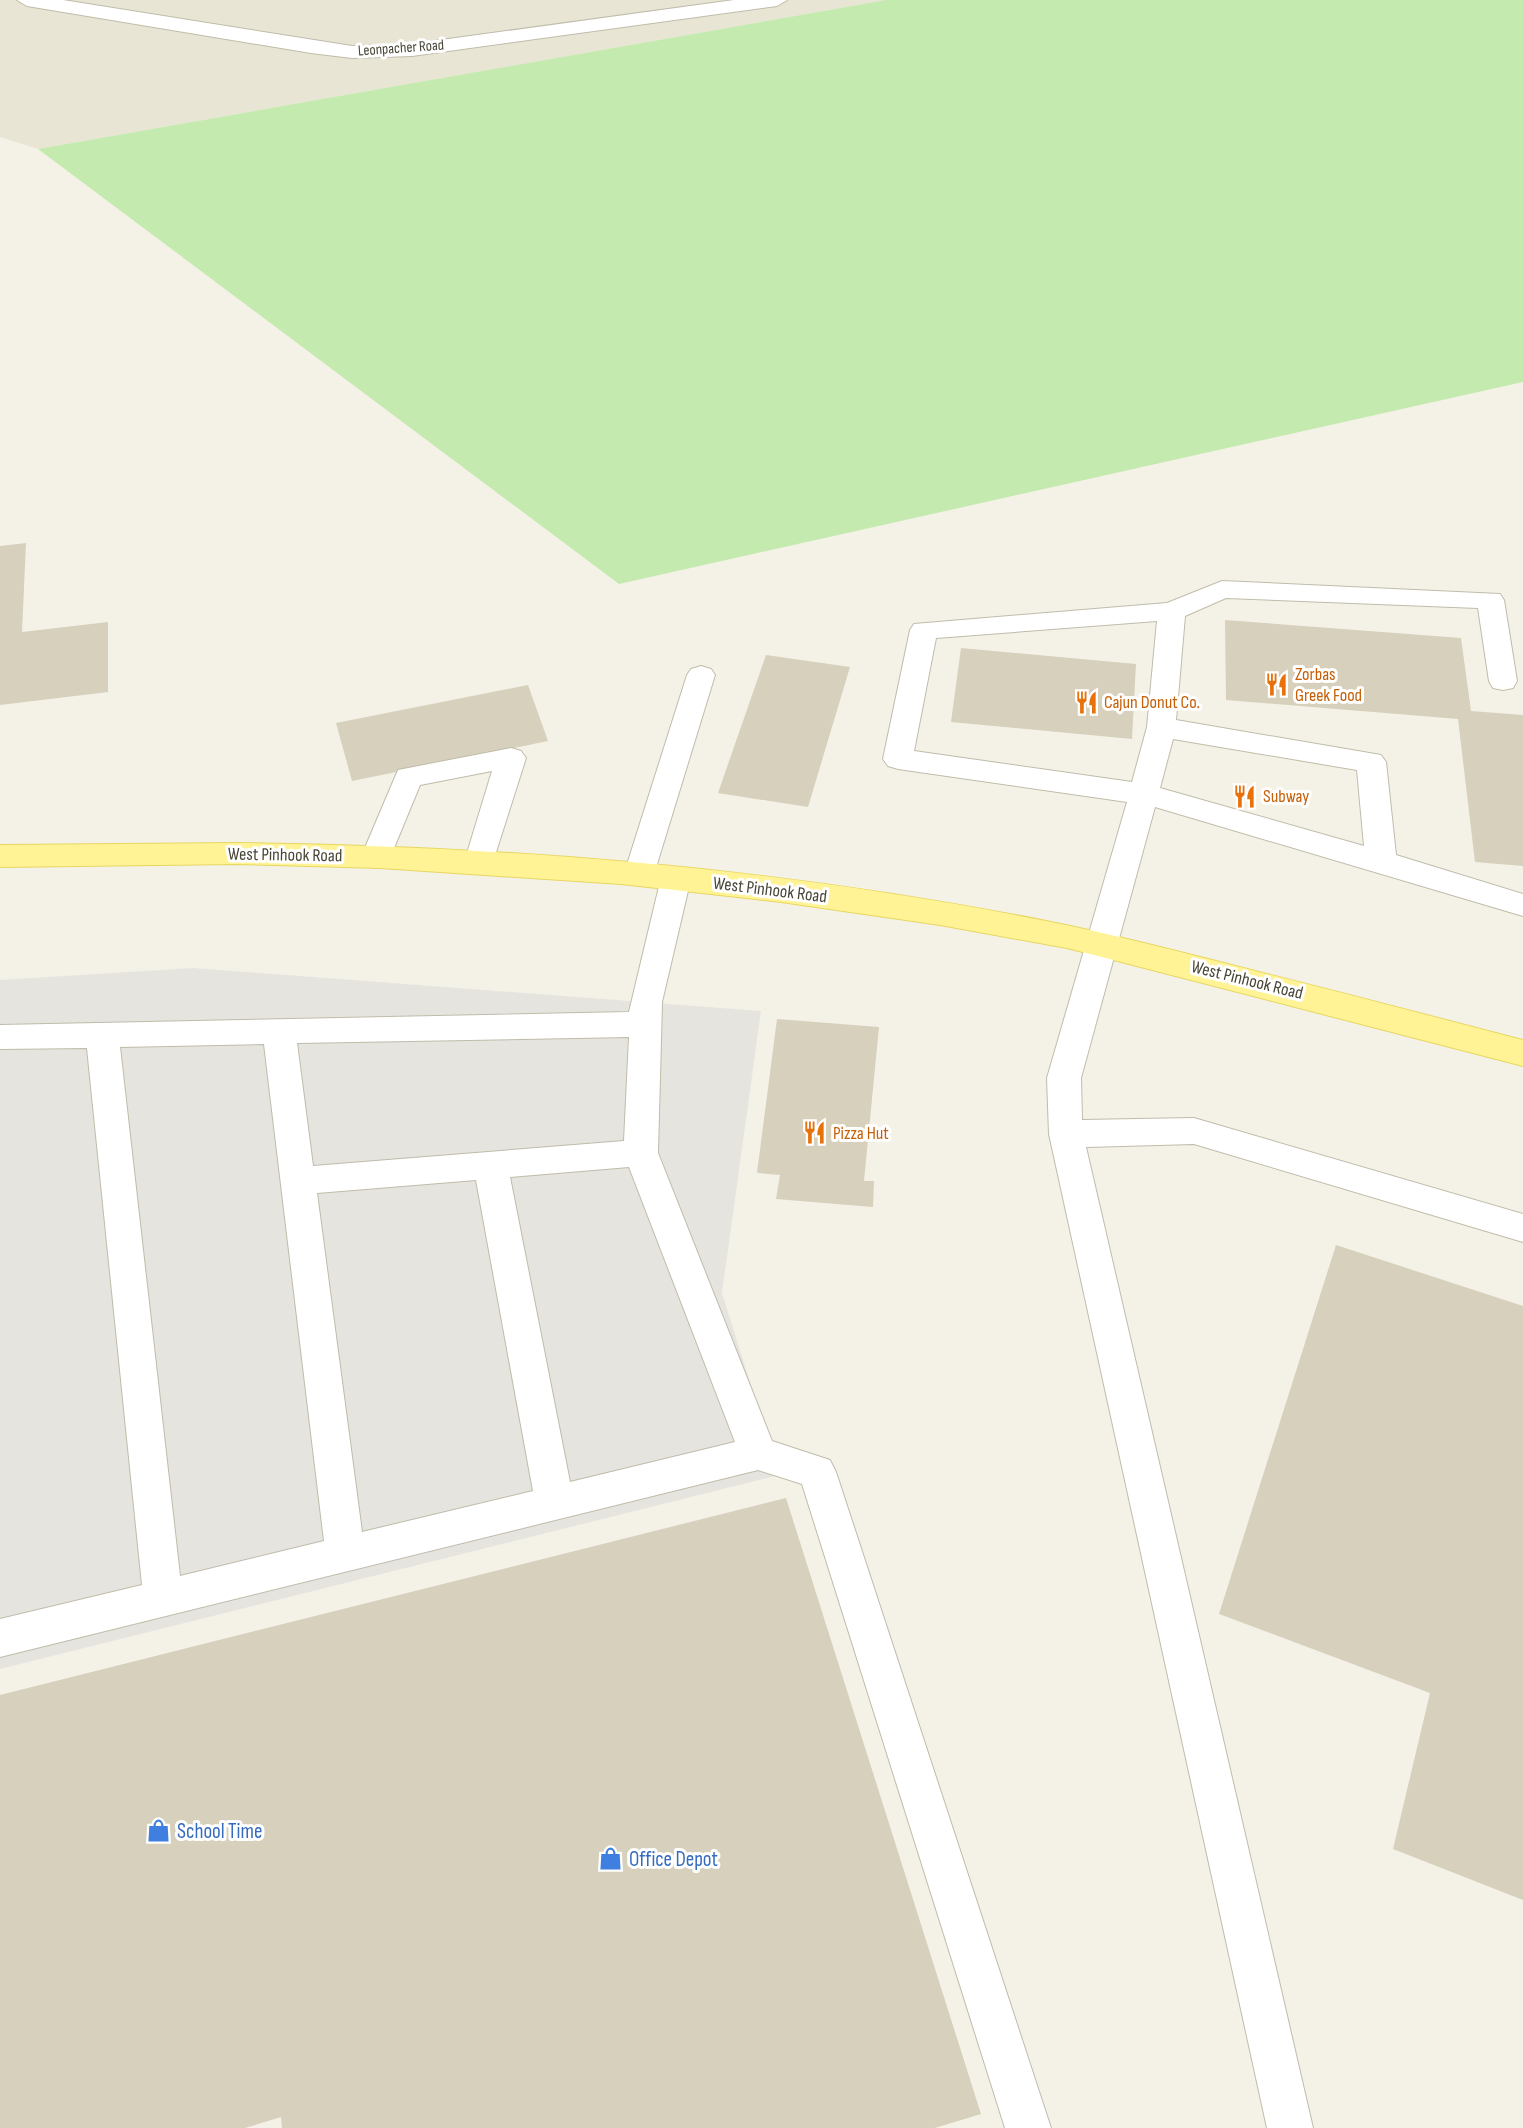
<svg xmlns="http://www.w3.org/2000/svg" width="1523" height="2128" viewBox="0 0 1523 2128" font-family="'Sofia Sans Condensed',sans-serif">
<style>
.residential{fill:#e8e5d5}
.green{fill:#c5eaaf}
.parking{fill:#e5e4df}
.building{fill:#d6d0bc}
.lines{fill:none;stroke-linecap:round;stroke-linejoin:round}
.minor-casing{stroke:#c0bcaa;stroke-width:2}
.major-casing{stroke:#e7d662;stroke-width:2}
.minor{fill:#fff;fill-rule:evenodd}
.major{fill:#fff395;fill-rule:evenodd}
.labels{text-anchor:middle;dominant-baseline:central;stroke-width:6;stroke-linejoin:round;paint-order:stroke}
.far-street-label{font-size:15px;fill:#484436;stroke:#fff}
.food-label{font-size:18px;fill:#c56008;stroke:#fff;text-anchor:start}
.street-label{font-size:18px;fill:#484436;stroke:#fff}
.near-shop-label{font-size:21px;fill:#366cbe;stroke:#fff;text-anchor:start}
</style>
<rect width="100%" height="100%" fill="#f4f2e7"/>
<path class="residential" d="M0 0H886L38 149 0 137Z"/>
<path class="green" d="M886 0H1523V382L619 584 38 149Z"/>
<path class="parking" d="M193 968 761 1011 722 1293 779 1475 0 1669V980Z"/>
<g class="building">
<path d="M26 543 22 632 108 622V692L0 705V546Z"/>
<path d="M1225 620 1461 638 1471 711 1523 715V866L1475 862 1458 719 1226 700Z"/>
<path d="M961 648 1136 664 1132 739 951 722Z"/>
<path d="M766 655 850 667 808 807 718 793Z"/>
<path d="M528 685 548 741 352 781 336 723Z"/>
<path d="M777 1019 879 1027 864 1181H874L873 1207 776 1199 780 1175 757 1173Z"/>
<path d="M1336 1245 1523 1306V1900L1393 1849 1430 1693 1219 1614Z"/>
<path d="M786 1498 981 2114 935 2128H282L281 2117 245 2128H0V1695Z"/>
</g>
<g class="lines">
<defs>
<g id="minor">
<path d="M17 0H63L352 46 412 44 734 0H787L777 6 412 56 352 58 311 53 27 6Z"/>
<path d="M1222 581 1500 594 1504 600 1517 681 1513 688 1503 690 1493 688 1489 681 1478 608 1226 598 1185 616 1176 720 1381 755 1386 762 1396 855 1523 894V916L1155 807 1081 1078 1082 1120 1194 1118 1523 1214V1242L1194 1144 1086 1147 1313 2128H1267L1049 1134 1047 1078 1127 802 898 769 888 766 883 759 910 630 914 624 1167 603ZM1157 621 1147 727 1132 782 914 751 936 638ZM1173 739 1357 770 1364 846 1160 788Z"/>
<path d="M701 666 711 669 715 675 654 874 650 882 639 885 628 882 624 874 687 675 691 669Z"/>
<path d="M511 748 521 751 526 758 490 871 479 874 468 871 464 863 492 771 420 785 387 865 376 868 365 865 361 857 398 770Z"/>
<path d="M676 867 687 870 691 878 662 1002 658 1153 772 1441 830 1460 836 1472 1051 2128H1005L802 1484 758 1470 0 1657V1619L142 1585 87 1048 0 1049V1025L629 1012 661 878 665 870ZM629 1037 624 1141 313 1166 297 1043ZM264 1044 324 1541 180 1576 120 1047ZM629 1167 735 1442 570 1482 510 1177ZM476 1180 533 1491 362 1532 317 1193Z"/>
</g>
<path id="major" d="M237 843C507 846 781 868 1046 921 1102 932 1157 946 1212 960 1316 986 1419 1013 1523 1040V1066L1067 948 940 925 781 902 621 884 380 868 237 864 0 867V845Z"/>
</defs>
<use href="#minor" class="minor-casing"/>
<use href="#major" class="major-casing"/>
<use href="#minor" class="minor"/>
<use href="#major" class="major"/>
</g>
<defs>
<symbol id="restaurant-bare" viewBox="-9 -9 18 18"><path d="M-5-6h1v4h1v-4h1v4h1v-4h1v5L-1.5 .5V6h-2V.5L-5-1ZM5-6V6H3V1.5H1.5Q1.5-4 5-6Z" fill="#e8710a" stroke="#fff" stroke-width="2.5" paint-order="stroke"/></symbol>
<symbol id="shop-bare" viewBox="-9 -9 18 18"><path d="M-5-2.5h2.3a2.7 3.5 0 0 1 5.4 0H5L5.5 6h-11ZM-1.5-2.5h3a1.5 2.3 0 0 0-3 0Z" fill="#3f7fe0" stroke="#fff" stroke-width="2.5" paint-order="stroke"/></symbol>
</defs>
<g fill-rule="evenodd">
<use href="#restaurant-bare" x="1260" y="668" width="33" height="33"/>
<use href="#restaurant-bare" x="1070" y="686" width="33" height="33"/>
<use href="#restaurant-bare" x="1228" y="780" width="33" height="33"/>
<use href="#restaurant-bare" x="798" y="1116" width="33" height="33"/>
<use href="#shop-bare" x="142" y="1814" width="33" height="33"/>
<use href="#shop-bare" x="594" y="1842" width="33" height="33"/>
</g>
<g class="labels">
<g class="far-street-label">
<text transform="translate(401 48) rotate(-4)">Leonpacher Road</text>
</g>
<g class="food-label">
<text x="1295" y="674">Zorbas<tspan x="1295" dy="21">Greek Food</tspan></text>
<text x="1104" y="702">Cajun Donut Co.</text>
<text x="1263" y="796">Subway</text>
<text x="833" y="1133">Pizza Hut</text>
</g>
<g class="street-label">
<text transform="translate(285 855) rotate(1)">West Pinhook Road</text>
<text transform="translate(770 890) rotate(7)">West Pinhook Road</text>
<text transform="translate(1247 980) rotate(14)">West Pinhook Road</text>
</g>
<g class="near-shop-label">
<text x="177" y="1831">School Time</text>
<text x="629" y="1859">Office Depot</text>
</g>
</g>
</svg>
